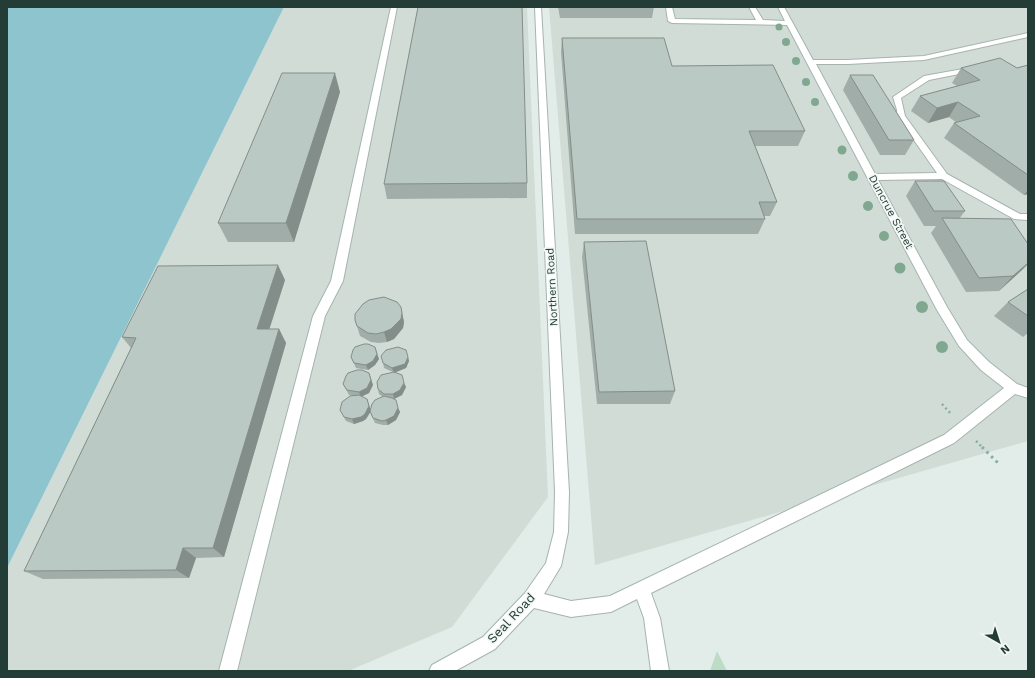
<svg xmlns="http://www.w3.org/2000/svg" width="1035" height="678" viewBox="0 0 1035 678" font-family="'Work Sans',sans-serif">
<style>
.built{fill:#d1dcd7}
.green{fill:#bcdcc5}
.water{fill:#8dc4ce}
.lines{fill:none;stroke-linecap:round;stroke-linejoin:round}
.minor-casing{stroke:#a5b4af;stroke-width:2}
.path-far1{stroke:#84aea1;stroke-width:2.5;stroke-dasharray:2 3;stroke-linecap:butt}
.path{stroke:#84aea1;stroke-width:3;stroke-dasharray:2.5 4;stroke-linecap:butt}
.minor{fill:#fff;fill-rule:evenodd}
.tree{fill:#80a891}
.wall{fill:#a1ada9}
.shaded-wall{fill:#838d89}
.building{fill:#bbc9c4;stroke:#838d89}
.labels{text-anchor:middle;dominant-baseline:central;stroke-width:3.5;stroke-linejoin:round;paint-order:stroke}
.street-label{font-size:11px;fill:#233c35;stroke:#f3f8f6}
.near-street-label{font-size:13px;fill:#233c35;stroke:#f3f8f6}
</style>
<rect width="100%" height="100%" fill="#e2ece8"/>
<g class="built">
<path d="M284 7H527L548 497 452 627 348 671H7V568Z"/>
<path d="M549 7H1028V441L595 565Z"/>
</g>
<path class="green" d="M717 651 727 671H710Z"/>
<path class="water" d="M7 7H284L7 568Z"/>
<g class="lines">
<defs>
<g id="minor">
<path d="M391 7H397L343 281 325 316 237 671H219L313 316 331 281Z"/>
<path d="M535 7H541L569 492 568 532 561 566 544 594 571 601 610 596 944 435 1004 388 981 370 959 346 937 310 787 25 672 23 668 21 666 7H672L675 19 756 20 749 7H755L763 20 785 21 778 7H784L813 60H848L924 56 1028 33V37L924 60 848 64H816L875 174 937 173 897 116V110L893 97 924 76 974 67 978 69 974 71 929 80 901 98 905 116 947 174 1020 214H1028V220L1014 219 942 179 878 180 947 307 967 340 989 362 1017 384 1028 388V398L1015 394 954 443 651 593 660 618 669 671H651L644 618 637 599 611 612 571 617 534 608 495 649 455 671H429L432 665 483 637 525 593 546 563 554 532 555 492Z"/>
</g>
</defs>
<use href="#minor" class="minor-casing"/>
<g class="path-far1">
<path d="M942 404 951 414"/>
<path d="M976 441 983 448"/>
</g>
<path class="path" d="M982 447 998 463"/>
<use href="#minor" class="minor"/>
</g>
<g class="tree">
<circle cx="779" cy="27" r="3.5"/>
<circle cx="786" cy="42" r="4"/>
<circle cx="796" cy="61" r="4"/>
<circle cx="806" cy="82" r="4"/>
<circle cx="815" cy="102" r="4"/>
<circle cx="842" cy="150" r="4.5"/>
<circle cx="853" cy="176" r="5"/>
<circle cx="868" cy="206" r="5"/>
<circle cx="884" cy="236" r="5"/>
<circle cx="900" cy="268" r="5.5"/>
<circle cx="922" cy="307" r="6"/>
<circle cx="942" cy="347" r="6"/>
</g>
<g class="wall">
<path d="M558 7H654L652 18H560Z"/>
<path d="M562 38 672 66 805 131 798 146H755L777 202 770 216H764L765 219 758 234H575L561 52Z"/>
<path d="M1028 65V194L1024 195 944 138 954 123H957L949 117 928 123 911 111 920 96 957 86 952 83 961 68H1017Z"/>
<path d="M850 75 914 140 905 155H880L843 90Z"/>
<path d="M340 92 294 242H228L218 223Z"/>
<path d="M915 181 965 211 959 219 1028 244V264L999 291 966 292 931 233 936 226H924L906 196Z"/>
<path d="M527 183V198L387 199 384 184Z"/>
<path d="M584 242 675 391 670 404H597L582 257Z"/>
<path d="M285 280 269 329H279L286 343 224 557 196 558 189 578 43 579 24 571 131 348 122 337Z"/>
<path d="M1028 289V333L1023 337 994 316 1008 302Z"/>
<path d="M401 307 404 322 403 328 394 339 387 342 379 343 371 342 360 336 355 320Z"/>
<path d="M351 357 379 359 375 365 368 370 356 368Z"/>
<path d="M408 357 409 361 406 368 395 372 404 383 406 387 402 395 394 399 400 412 396 420 388 425H383L375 423 370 412 366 419 363 421 354 424 346 421 340 410 354 396 349 395 343 384 369 373 373 385 369 393 362 396 368 403 370 410 383 397 379 394 378 389 393 372 384 368 383 363Z"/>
</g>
<g class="shaded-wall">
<path d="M335 73 340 92 294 242 286 223Z"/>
<path d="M958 102 949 117 928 123 937 108Z"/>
<path d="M1028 190V194L1024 195Z"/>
<path d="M1028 263V264L1022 270 999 291 1013 276Z"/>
<path d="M278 265 285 280 265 343 257 329Z"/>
<path d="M402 313 404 322 403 328 394 339 387 342 384 332Z"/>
<path d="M279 329 286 343 224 557 213 548Z"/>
<path d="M375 347 379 359 375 365 368 370 366 365Z"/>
<path d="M408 357 409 361 406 368 394 373 392 368Z"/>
<path d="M369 373 373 385 369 393 361 397 359 392Z"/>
<path d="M404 383 406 387 402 395 394 399 393 394Z"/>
<path d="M367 399 371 411 366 419 363 421 354 424 352 419Z"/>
<path d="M398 408 400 412 396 420 388 425 386 420Z"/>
<path d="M183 548 196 558 189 578 176 570Z"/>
</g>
<g class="building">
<path d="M418 7H522L527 183 384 184Z"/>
<path d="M562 38H664L672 66 773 65 805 131H749L777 202H759L765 219H577Z"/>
<path d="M1000 58 1017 68 1028 65V175L954 123 980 116 958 102 937 108 920 96 980 80 961 68Z"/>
<path d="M282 73H335L286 223H218Z"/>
<path d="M850 75H873L914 140H889Z"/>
<path d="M915 181H944L965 211H934Z"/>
<path d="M942 218 1011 219 1028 244V263L1013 276 979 278Z"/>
<path d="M646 241 675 391 599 392 584 242Z"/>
<path d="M278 265 257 329H279L213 548H183L176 570 24 571 136 338 122 337 158 266Z"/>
<path d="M1028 289V316L1008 302Z"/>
<path d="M384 297 397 302 401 307 402 313 401 319 391 329 384 332 376 334 368 333 357 326 355 320V314L363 304 369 300Z"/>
<path d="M364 344H368L375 347 377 354 373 361 366 365 354 363 351 357 353 350 355 347Z"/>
<path d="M398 347 406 350 408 357 405 364 392 368 383 363 381 356 386 350Z"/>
<path d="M357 370H362L369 373 371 380 367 388 359 392 347 390 343 384 346 376 348 373Z"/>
<path d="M394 372 402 375 404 383 400 390 393 394H384L378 389 377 382 381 375Z"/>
<path d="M359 395 367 399 369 406 365 414 361 417 352 419 344 417 340 410 342 402 350 396Z"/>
<path d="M384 396 392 398 396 400 398 408 394 416 386 420 382 421 373 418 370 411 372 404 375 400Z"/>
</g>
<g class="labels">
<g class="street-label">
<text transform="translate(891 212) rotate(62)">Duncrue Street</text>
<text transform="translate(552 287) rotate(-93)">Northern Road</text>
</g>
<g class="near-street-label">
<text transform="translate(511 618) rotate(-47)">Seal Road</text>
</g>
</g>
<rect width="1035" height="678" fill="none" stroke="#233c35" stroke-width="16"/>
<g transform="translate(999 642) rotate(141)" stroke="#f3f8f6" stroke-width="3" paint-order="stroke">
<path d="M0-3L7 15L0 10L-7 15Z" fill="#233c35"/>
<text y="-6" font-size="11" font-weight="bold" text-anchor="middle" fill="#233c35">N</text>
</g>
</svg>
